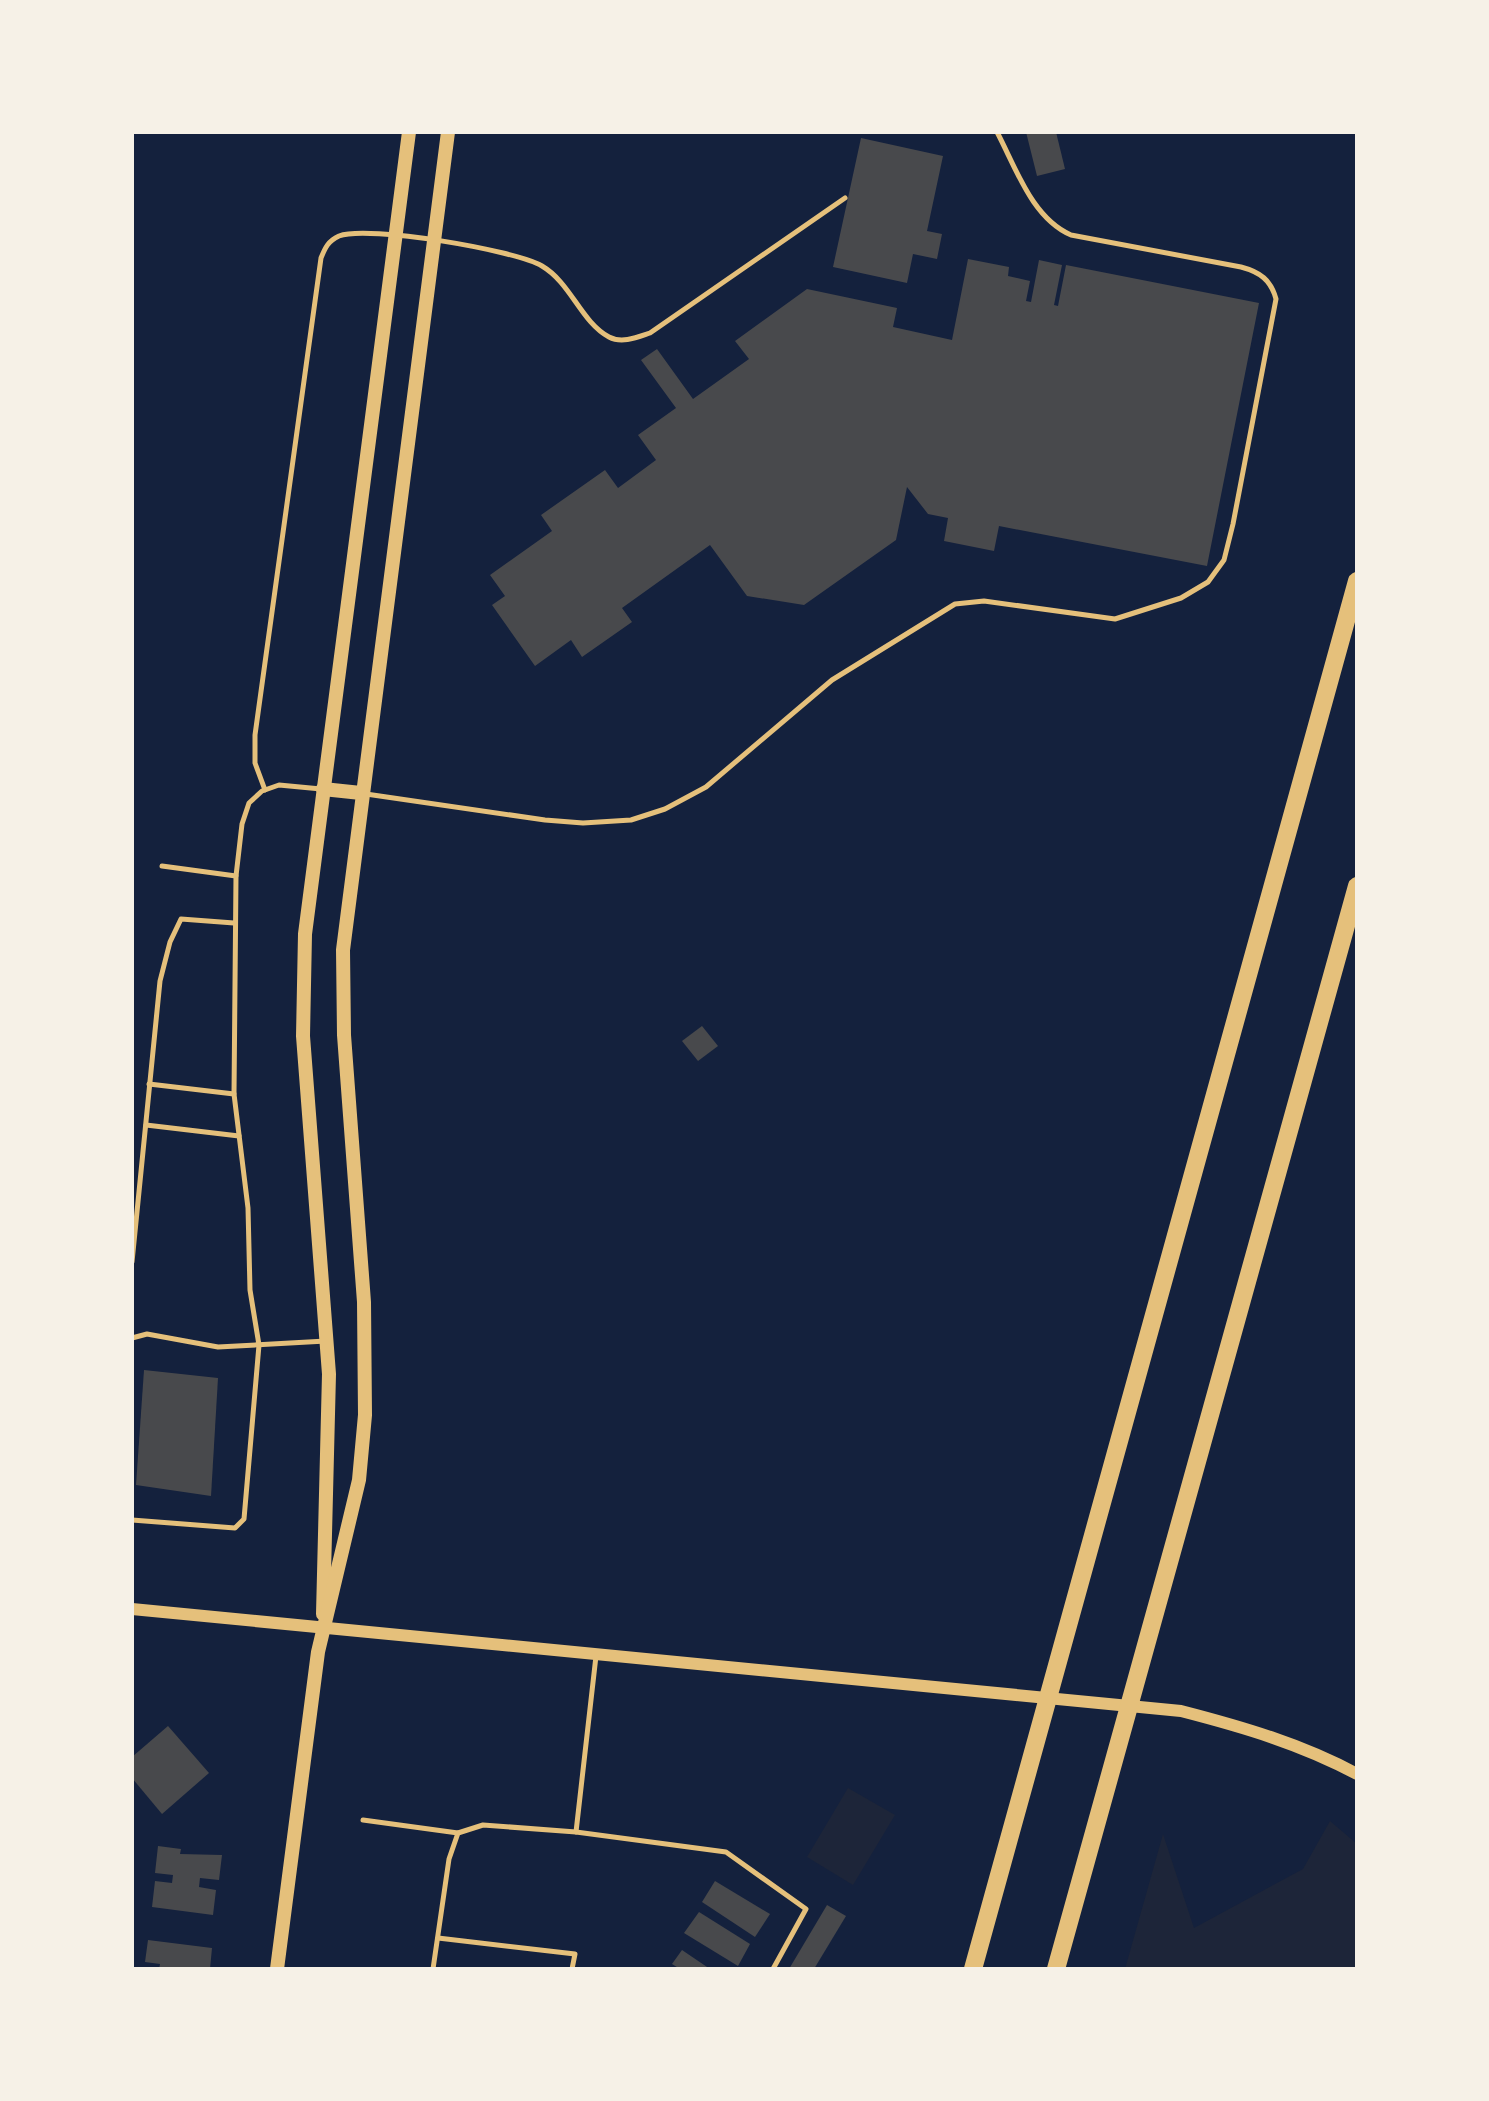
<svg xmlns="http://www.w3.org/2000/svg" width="1489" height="2101" viewBox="0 0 1489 2101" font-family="Inter,sans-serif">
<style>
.green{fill:#1d2539}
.building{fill:#48494c}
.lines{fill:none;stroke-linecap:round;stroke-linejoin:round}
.service{stroke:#e5c07b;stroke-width:5}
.tertiary{stroke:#e5c07b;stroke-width:12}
.secondary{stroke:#e5c07b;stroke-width:14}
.motorway{stroke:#e5c07b;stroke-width:18}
</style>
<rect width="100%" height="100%" fill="#14213d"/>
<g class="green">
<path d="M848 1788 895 1815 853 1885 807 1857Z"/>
<path d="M1330 1821 1357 1844V1969H1125L1163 1834 1194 1928 1303 1869Z"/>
</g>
<g class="building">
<path d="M1026 132H1056L1065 169 1037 176Z"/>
<path d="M861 138 943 156 927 231 942 234 937 259 913 254 907 283 833 267Z"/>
<path d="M968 259 1009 267 1008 276 1030 281 1026 301 1031 302 1039 260 1062 265 1054 305 1058 306 1066 265 1259 303 1207 566 999 526 994 551 944 541 948 518 928 514 907 487 896 540 804 605 747 596 710 545 622 608 632 622 582 657 571 640 535 666 492 605 505 596 490 575 552 531 541 515 605 470 618 488 656 460 638 435 676 408 641 360 657 349 693 399 749 359 735 341 807 289 897 308 893 327 952 340Z"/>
<path d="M702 1026 718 1046 698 1061 682 1041Z"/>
<path d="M144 1370 218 1378 211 1496 136 1485Z"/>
<path d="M168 1726 209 1773 162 1814 132 1778V1757Z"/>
<path d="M158 1846 181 1849 180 1854 222 1855 219 1880 200 1878 199 1887 216 1890 213 1915 152 1907 155 1881 172 1883 173 1875 155 1873Z"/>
<path d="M715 1881 770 1914 755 1937 702 1902Z"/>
<path d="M827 1905 846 1916 814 1969H789Z"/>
<path d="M699 1912 750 1944 738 1966 684 1933Z"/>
<path d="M148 1940 212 1948 210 1969H159L160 1964 145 1962Z"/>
<path d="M682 1950 710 1969H680L672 1964Z"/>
</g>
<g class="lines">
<g class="service">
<path d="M265 790 255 763V735L321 258C325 248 328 241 339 236 368 225 515 250 542 266 571 283 581 322 609 337 622 344 638 337 650 333L845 198"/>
<path d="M366 794 545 820 583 823 631 820 665 809 706 787 832 680 955 604 984 601 1115 619 1181 598 1208 582 1224 560 1233 524 1276 299C1271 280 1260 272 1241 267L1071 235C1032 218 1016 168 997 132"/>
<path d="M162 866 236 876"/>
<path d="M149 1084 234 1094"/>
<path d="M146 1125 239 1136"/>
<path d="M132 1262 160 981 170 942 181 919 234 923"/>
<path d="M132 1338 147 1334 218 1347 326 1341"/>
<path d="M132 1520 235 1528 244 1519 259 1345 250 1290 248 1208 234 1094 236 876 242 824 249 803 262 791 279 785 321 789"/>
<path d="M363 1820 458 1833"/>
<path d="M576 1832 596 1656"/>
<path d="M438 1938 575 1954 572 1969"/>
<path d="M433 1969 449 1859 458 1833 483 1825 576 1832 726 1852 806 1909 773 1969"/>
</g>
<path class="tertiary" d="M132 1609 1181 1711C1243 1727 1301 1744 1357 1774"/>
<g class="secondary">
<path d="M323 789 361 793"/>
<path d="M323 1614 329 1374 303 1036 305 934 409 132"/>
<path d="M277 1969 318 1652 359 1480 365 1415 364 1302 344 1035 343 950 448 132"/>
</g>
<g class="motorway">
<path d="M973 1969 1357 581"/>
<path d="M1056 1969 1357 886"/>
</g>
</g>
<rect width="1489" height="2101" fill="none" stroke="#f6f1e7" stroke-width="268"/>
</svg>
